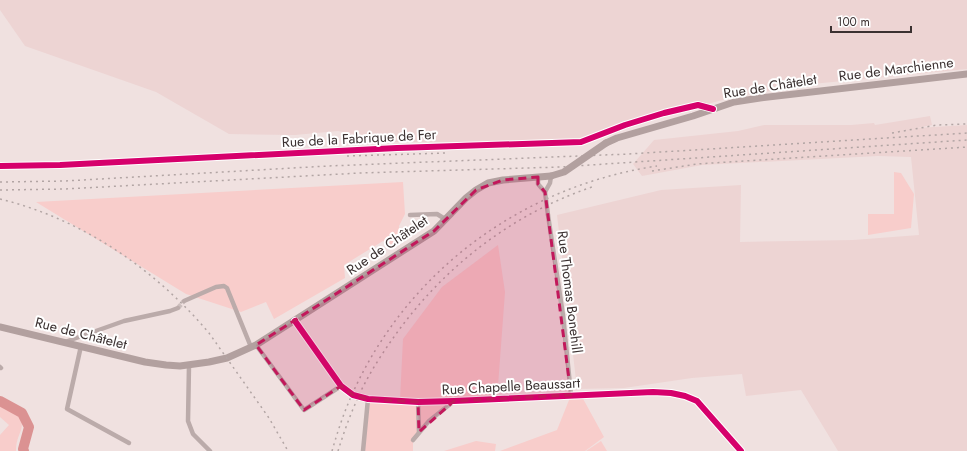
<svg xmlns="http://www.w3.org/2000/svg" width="967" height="451" viewBox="0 0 967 451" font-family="Jost,sans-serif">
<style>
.built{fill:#edd4d3}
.green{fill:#f8cdcb}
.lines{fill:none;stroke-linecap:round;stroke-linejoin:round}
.river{stroke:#db9292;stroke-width:10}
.street-tunnel{stroke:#ccbebd;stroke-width:4.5;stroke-dasharray:4.5 2;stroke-linecap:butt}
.street{stroke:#bbabaa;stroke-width:4.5}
.secondary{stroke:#b2a09f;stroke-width:7}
.rail{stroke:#b2a5a4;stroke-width:1.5;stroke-dasharray:2 4;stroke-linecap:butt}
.street-bridge{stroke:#bbabaa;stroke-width:4.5}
.secondary-bridge{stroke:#b2a09f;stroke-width:7}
.cycleway-casing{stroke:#fff;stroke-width:8}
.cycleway{stroke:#d6006c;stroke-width:6}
.marked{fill:#c2185b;fill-opacity:0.2;stroke:#c2185b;stroke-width:3;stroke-dasharray:8 5;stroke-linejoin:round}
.labels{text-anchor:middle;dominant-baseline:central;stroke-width:4;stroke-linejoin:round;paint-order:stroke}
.street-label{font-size:14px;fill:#3b3131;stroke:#fff}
</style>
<rect width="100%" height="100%" fill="#f0e1e0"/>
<g class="built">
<path d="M0 0H967V69L812 84 734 97 658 117 591 139 533 142H395L338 131 295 135 229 134 156 92 25 46 0 10Z"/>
<path d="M930 116 932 125 917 128 967 125V451H838L801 390 746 396 742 374 692 378 624 388 577 389 557 215 661 190 741 185 740 242 853 240 919 235 911 157 878 156 702 165 642 176 633 164 654 140 738 131 764 125H851L874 123 875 125Z"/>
</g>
<g class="green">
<path d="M894 172 901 173 914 194 911 228 868 235V214H894Z"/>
<path d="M403 182 405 214 399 226 400 238 389 246 383 241 344 265 345 278 274 319 266 302 241 312 186 294 36 202Z"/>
<path d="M498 245 505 292 497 399 452 401 413 440V451H364L368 399 400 400 403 339 442 287Z"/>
<path d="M571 395H581L604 437 585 451H500L557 430Z"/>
<path d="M0 404C11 408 26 416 21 430 18 438 16 442 16 451H0V435L9 425 0 417Z"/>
<path d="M476 441 496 444 495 451H444Z"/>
<path d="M601 441 607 451H586Z"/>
</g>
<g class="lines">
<path class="river" d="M0 401 22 413 29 427 23 449 24 451"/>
<path class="street-tunnel" d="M178 308 184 301"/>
<g class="street">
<path d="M0 166 60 165 397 148 581 142 625 125 664 113 698 105 712 108"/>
<path d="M538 177V184L545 192 550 183 551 176"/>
<path d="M410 215 437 214 445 219"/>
<path d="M548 215 563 315 571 395"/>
<path d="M184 301 216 287 224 286 227 288 229 293 251 347"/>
<path d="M295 321 341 386 353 395 368 399 418 402 454 401 653 392 671 393 685 396 697 401 741 451"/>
<path d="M65 342 124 321 170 311 178 308"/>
<path d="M256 345 304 410 341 386"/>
<path d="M81 346 67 409 129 443"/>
<path d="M189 365 188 421 193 434 210 451"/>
<path d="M0 367 1 368"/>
<path d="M418 402 419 432"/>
<path d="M413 440 429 421 454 401"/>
<path d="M363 451 368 399"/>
</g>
<g class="secondary">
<path d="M606 143 617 138 693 116 734 102 760 98 967 74"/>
<path d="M0 327 145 362 166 365 180 366 209 362 227 358 256 345 434 231 466 198 476 190 488 183 503 180 551 176"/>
</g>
<g class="rail">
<path d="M892 133 937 125 967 124"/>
<path d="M347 156 447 153"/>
<path d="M652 171 697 164 967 147"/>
<path d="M0 182 65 181 328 166 629 154 967 133"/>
<path d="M0 190 65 189 360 173 560 167 967 140"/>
<path d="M0 199C82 219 155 269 209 333L269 418 288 451"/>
<path d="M332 451C338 430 345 409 355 388 412 267 525 186 657 166"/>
<path d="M338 451C343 435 349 418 356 402 366 378 381 355 396 334 445 266 512 214 592 187"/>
</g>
<path class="street-bridge" d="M545 192 548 215"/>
<path class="secondary-bridge" d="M551 176 564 172 606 143"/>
<defs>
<g id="cycleway">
<path d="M0 166 60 165 397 148 581 142 625 125 664 113 698 105 713 109"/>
<path d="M295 321 341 386 353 395 368 399 418 402 454 401 653 392 671 393 685 396 697 401 741 451"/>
</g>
</defs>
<use href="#cycleway" class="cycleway-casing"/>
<use href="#cycleway" class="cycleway"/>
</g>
<path class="marked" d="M538 177V184L545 192 571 395 454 401 419 432 418 402 368 399 353 395 341 386 304 410 256 345 434 231 476 190 503 180Z"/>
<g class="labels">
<g class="street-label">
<text transform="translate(896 69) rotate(-7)">Rue de Marchienne</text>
<text transform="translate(770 86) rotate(-9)">Rue de Châtelet</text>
<text transform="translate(359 138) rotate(-3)">Rue de la Fabrique de Fer</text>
<text transform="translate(387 245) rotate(-34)">Rue de Châtelet</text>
<text transform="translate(570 292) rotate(83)">Rue Thomas Bonehill</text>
<text transform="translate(81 333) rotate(14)">Rue de Châtelet</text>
<text transform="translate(511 386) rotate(-3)">Rue Chapelle Beaussart</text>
</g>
</g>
<path d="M831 26v6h80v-6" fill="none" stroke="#3b3131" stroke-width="2"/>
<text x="837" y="26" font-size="12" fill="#3b3131" stroke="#ffffff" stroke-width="3" paint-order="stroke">100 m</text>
</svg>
